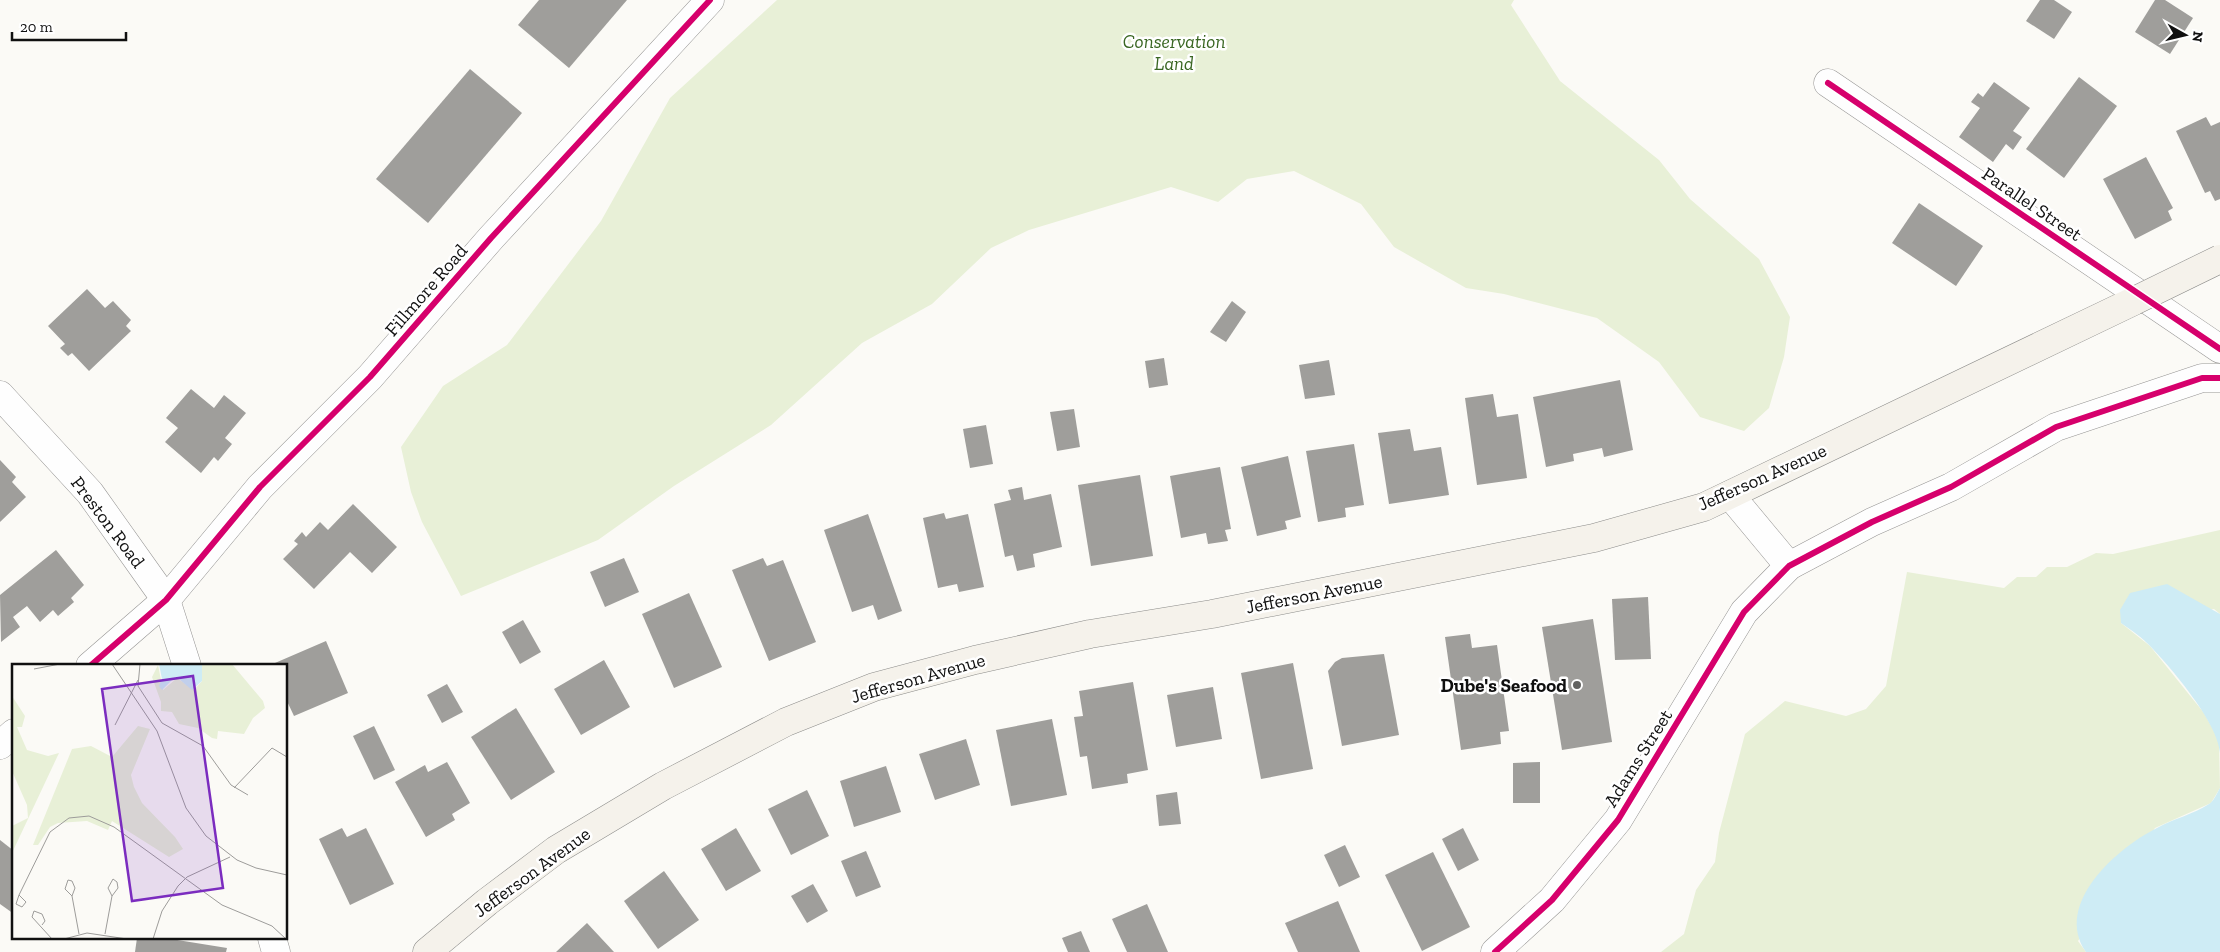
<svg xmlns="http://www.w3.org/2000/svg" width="2220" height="952" viewBox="0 0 2220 952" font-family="'Zilla Slab',serif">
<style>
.green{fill:#e8f0d7}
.water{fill:#ceecf5}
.building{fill:#9f9e9b}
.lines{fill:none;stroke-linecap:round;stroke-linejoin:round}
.street-casing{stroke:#969594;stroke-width:29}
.secondary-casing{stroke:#8c8c8a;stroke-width:29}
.street{stroke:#fefefe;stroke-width:28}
.secondary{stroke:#f5f2eb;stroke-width:28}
.secondary-bridge-casing{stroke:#8c8c8a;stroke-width:29;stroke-linecap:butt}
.secondary-bridge{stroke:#f5f2eb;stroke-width:28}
.cycleway-casing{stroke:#fff;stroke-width:9}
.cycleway{stroke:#d6006c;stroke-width:6}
.poi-dot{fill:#626260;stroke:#fff;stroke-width:2}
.labels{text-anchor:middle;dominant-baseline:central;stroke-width:5;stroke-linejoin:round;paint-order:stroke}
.park-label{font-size:19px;font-style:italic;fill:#396622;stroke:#fff}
.street-label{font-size:19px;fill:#101010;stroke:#fff}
.poi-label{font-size:19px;font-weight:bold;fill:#101010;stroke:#fff;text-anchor:end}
.inset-road{fill:none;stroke:#9d9c9a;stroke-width:1}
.view{fill:#7b2cbf;fill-opacity:0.15;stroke:#7b2cbf;stroke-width:2.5}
.inset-edge{fill:none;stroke:#101010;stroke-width:2.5}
</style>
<rect width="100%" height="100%" fill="#fbfaf6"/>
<g class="green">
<path d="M777 0H1514L1511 5 1560 81 1659 160 1690 199 1759 259 1790 317 1784 357 1769 408 1744 431 1700 417 1659 362 1597 318 1504 294 1466 288 1394 247 1361 204 1294 171 1247 179 1218 202 1171 187 1029 230 991 248 932 304 862 343 771 425 674 486 598 540 461 596 422 522 411 492 401 447 443 386 507 345 601 221 670 98Z"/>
<path d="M2220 530V614L2214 609 2121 623 2150 646 2204 713 2219 740 2220 788 2211 803 2155 828 2078 941 2086 952H1661L1684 934 1696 890 1715 862 1719 833 1745 734 1785 701 1846 716 1866 709 1886 686 1907 572 2004 588 2017 577H2036L2047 567H2067L2096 553 2113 554Z"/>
</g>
<g class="water">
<path d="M2167 584 2220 614V753C2218 723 2173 670 2151 647 2143 638 2131 630 2121 623L2120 610 2130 593Z"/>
<path d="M2220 788V952H2086C2053 904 2117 848 2157 828 2173 819 2194 814 2209 804 2214 801 2217 793 2220 788Z"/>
</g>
<g class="building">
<path d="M539 0H627L569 68 518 25Z"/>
<path d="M2040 0H2054L2072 12 2054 39 2026 21Z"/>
<path d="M2155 0H2165L2193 18 2170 54 2135 32Z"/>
<path d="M470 69 522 113 428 223 376 179Z"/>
<path d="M2079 77 2117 106 2064 178 2026 149Z"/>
<path d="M1994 82 2030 108 2013 131 2022 137 2013 150 2006 144 1993 162 1959 137 1980 108 1971 102 1978 93 1983 97Z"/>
<path d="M2206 117 2211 126 2220 122V199L2215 201 2210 191 2205 193 2176 131Z"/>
<path d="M2146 157 2173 208 2168 211 2172 220 2135 239 2103 179Z"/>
<path d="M1919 203 1983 246 1956 286 1892 243Z"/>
<path d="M87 289 105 308 113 301 131 320 126 326 131 331 89 371 72 353 68 356 60 348 65 344 48 326Z"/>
<path d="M1232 301 1246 312 1226 342 1210 332Z"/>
<path d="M1164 358 1168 385 1149 388 1145 361Z"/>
<path d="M1329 360 1335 395 1305 399 1299 365Z"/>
<path d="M1620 380 1633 450 1604 457 1602 448 1573 454 1574 461 1546 467 1533 397Z"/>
<path d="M191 389 214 408 224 395 246 413 225 438 232 444 218 461 214 457 201 473 165 442 178 428 166 418Z"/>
<path d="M1493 394 1497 417 1518 414 1527 478 1477 485 1465 398Z"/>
<path d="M1074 409 1080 447 1057 451 1050 412Z"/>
<path d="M986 425 993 464 970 468 963 429Z"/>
<path d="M1410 429 1414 451 1441 447 1449 495 1389 504 1378 433Z"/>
<path d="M1354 444 1364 505 1345 508 1346 517 1318 522 1306 451Z"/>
<path d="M1288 456 1301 517 1285 521 1287 529 1257 536 1241 467Z"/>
<path d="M0 460 16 477 12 482 26 497 0 522Z"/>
<path d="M1220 467 1231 529 1225 530 1228 541 1208 544 1206 533 1181 538 1170 476Z"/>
<path d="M1140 475 1153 556 1091 566 1078 485Z"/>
<path d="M1022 487 1024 500 1051 494 1062 547 1033 554 1035 567 1017 571 1013 555 1005 557 994 504 1011 500 1008 490Z"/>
<path d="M353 504 397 547 372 573 350 552 314 589 283 559 298 544 294 541 302 532 306 537 320 522 328 530Z"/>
<path d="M944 513 946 519 968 514 984 587 959 592 957 584 938 588 923 518Z"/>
<path d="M868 514 902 611 878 620 873 605 852 612 824 530Z"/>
<path d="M56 550 84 585 71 598 74 602 58 616 53 610 40 622 27 606 13 617 20 627 1 642 0 595Z"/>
<path d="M624 558 639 592 605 607 590 572Z"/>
<path d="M763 558 767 566 783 560 816 642 769 661 732 570Z"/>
<path d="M689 593 722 667 674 688 642 614Z"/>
<path d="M1648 597 1651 659 1615 660 1612 599Z"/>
<path d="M1593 619 1612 742 1562 750 1542 627Z"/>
<path d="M523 620 541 652 520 664 502 632Z"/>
<path d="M1470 634 1472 648 1497 645 1509 731 1500 732 1501 744 1461 750 1445 637Z"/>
<path d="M326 641 348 693 294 716 286 699V666H268Z"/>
<path d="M1384 654 1399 735 1342 746 1328 671 1335 662 1342 658Z"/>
<path d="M604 660 630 707 581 735 554 689Z"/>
<path d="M1293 663 1313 769 1261 779 1241 673Z"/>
<path d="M1133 682 1148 770 1127 774 1128 783 1092 789 1087 756 1080 757 1074 717 1083 716 1079 691Z"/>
<path d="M447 684 463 712 442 723 427 695Z"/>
<path d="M1213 687 1222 739 1176 747 1167 695Z"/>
<path d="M516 708 555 772 511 800 471 737Z"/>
<path d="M1052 719 1067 795 1011 806 996 730Z"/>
<path d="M374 726 395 770 374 780 353 736Z"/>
<path d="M966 739 980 785 935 800 919 754Z"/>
<path d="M447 762 470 803 452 814 455 820 426 837 395 782 425 765 428 772Z"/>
<path d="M1540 762V803H1513V763Z"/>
<path d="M886 766 901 812 854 827 840 781Z"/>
<path d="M807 790 829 836 791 855 768 809Z"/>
<path d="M1177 792 1181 824 1159 826 1156 795Z"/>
<path d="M342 828 347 837 366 828 394 884 350 905 319 839Z"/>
<path d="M736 828 761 871 726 891 701 849Z"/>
<path d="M1463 828 1479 860 1458 871 1442 839Z"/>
<path d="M0 840 14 851V914L0 904Z"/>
<path d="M1345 845 1360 877 1339 887 1324 855Z"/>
<path d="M866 851 881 887 856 897 841 861Z"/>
<path d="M1433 852 1470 927 1422 951 1385 875Z"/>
<path d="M664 871 699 920 658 949 624 901Z"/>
<path d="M813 884 828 911 807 923 791 896Z"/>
<path d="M1338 901 1360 952H1298L1285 923Z"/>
<path d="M1147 904 1168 952H1127L1112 919Z"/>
<path d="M587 923 614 952H556Z"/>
<path d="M1081 931 1090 952H1068L1062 938Z"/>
<path d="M137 938H165L227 948 226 952H135Z"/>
</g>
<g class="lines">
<defs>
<g id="street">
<path d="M1828 83 2220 349"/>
<path d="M0 395 90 493 166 600 187 666"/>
<path d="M1730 495 1789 566"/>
<path d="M90 666 166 600 260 487 370 377 491 238 710 0"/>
<path d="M0 745 14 733"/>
<path d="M272 938 276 952"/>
<path d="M1495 952 1552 900 1618 820 1744 612 1789 566 1872 522 1951 487 2056 427 2202 378H2220"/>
</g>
<path id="secondary" d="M427 952 487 902 556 850 663 786 786 722 874 687 975 660 1090 634 1212 614 1594 538 1704 507 2134 301"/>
</defs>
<use href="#street" class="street-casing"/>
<use href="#secondary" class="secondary-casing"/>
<use href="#street" class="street"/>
<use href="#secondary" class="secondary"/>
<defs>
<path id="secondary-bridge" d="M2134 301 2220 259"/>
</defs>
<use href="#secondary-bridge" class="secondary-bridge-casing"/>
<use href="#secondary-bridge" class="secondary-bridge"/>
<defs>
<g id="cycleway">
<path d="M1828 83 2220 349"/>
<path d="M90 666 166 600 260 487 370 377 491 238 710 0"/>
<path d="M1495 952 1552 900 1618 820 1744 612 1789 566 1872 522 1951 487 2056 427 2202 378H2220"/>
</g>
</defs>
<use href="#cycleway" class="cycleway-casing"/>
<use href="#cycleway" class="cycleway"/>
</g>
<circle class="poi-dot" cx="1577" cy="685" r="5"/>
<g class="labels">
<g class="park-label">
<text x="1174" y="41">Conservation<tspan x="1174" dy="22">Land</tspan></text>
</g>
<g class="street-label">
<text transform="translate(2032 204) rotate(34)">Parallel Street</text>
<text transform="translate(426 290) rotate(-49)">Fillmore Road</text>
<text transform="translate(1762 477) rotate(-24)">Jefferson Avenue</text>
<text transform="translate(108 522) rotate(53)">Preston Road</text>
<text transform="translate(1314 594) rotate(-11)">Jefferson Avenue</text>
<text transform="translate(918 678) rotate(-16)">Jefferson Avenue</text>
<text transform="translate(1638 758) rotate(-58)">Adams Street</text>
<text transform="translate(532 872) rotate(-36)">Jefferson Avenue</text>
</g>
<g class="poi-label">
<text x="1567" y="685">Dube's Seafood</text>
</g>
</g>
<g transform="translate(12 664)">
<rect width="275" height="275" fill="#fbfaf6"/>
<path d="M190 0H220L251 37 253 44 241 54 232 70 206 67 205 75 200 74 186 64 167 60 160 48 149 47V38L140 13 146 1 151 26 165 14 182 26 190 17ZM0 32 13 52 10 63H5L15 86 36 92 47 89 0 189V162L16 154 15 141 0 107ZM126 62 138 65 119 111 122 123 130 139 163 173 171 185 157 193 100 157 96 166 75 157 46 159 38 163 26 181H21L60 85 79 82 100 93Z" fill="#e8f0d7"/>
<path d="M147 0H190V17L180 26 167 15H161L150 26 147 22 150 15Z" fill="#ceecf5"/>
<path class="inset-road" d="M100 0 145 67 174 144 194 172 225 196 244 204 275 211M128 0 126 22 150 59 191 82 219 121 236 131M22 5 48 0M103 61 126 16M222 124 260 84 275 93M7 231 4 240 10 243 14 238 7 231 38 168 57 154 77 152 102 163 210 241 260 262 274 275M60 232 63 224 60 217 56 216 53 225 60 232 67 270M30 261 33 257 30 250 22 247 20 253 40 275M93 270 100 232 106 224 105 218 101 215 96 224 100 232M52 275 75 269 115 275M141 275 150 247 166 222 175 213 218 193"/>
<path class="view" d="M181 12 211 224 120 237 90 25Z"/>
<rect width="275" height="275" class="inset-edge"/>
</g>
<g transform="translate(2185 35) rotate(98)" stroke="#ffffff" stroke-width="4" paint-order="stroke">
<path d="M0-4L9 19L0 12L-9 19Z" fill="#101010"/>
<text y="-8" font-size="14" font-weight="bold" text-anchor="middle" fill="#101010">N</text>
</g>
<path d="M12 32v8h114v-8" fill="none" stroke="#101010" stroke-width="2.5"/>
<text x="20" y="32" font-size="15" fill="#101010" stroke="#ffffff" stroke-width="4" paint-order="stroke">20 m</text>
</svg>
